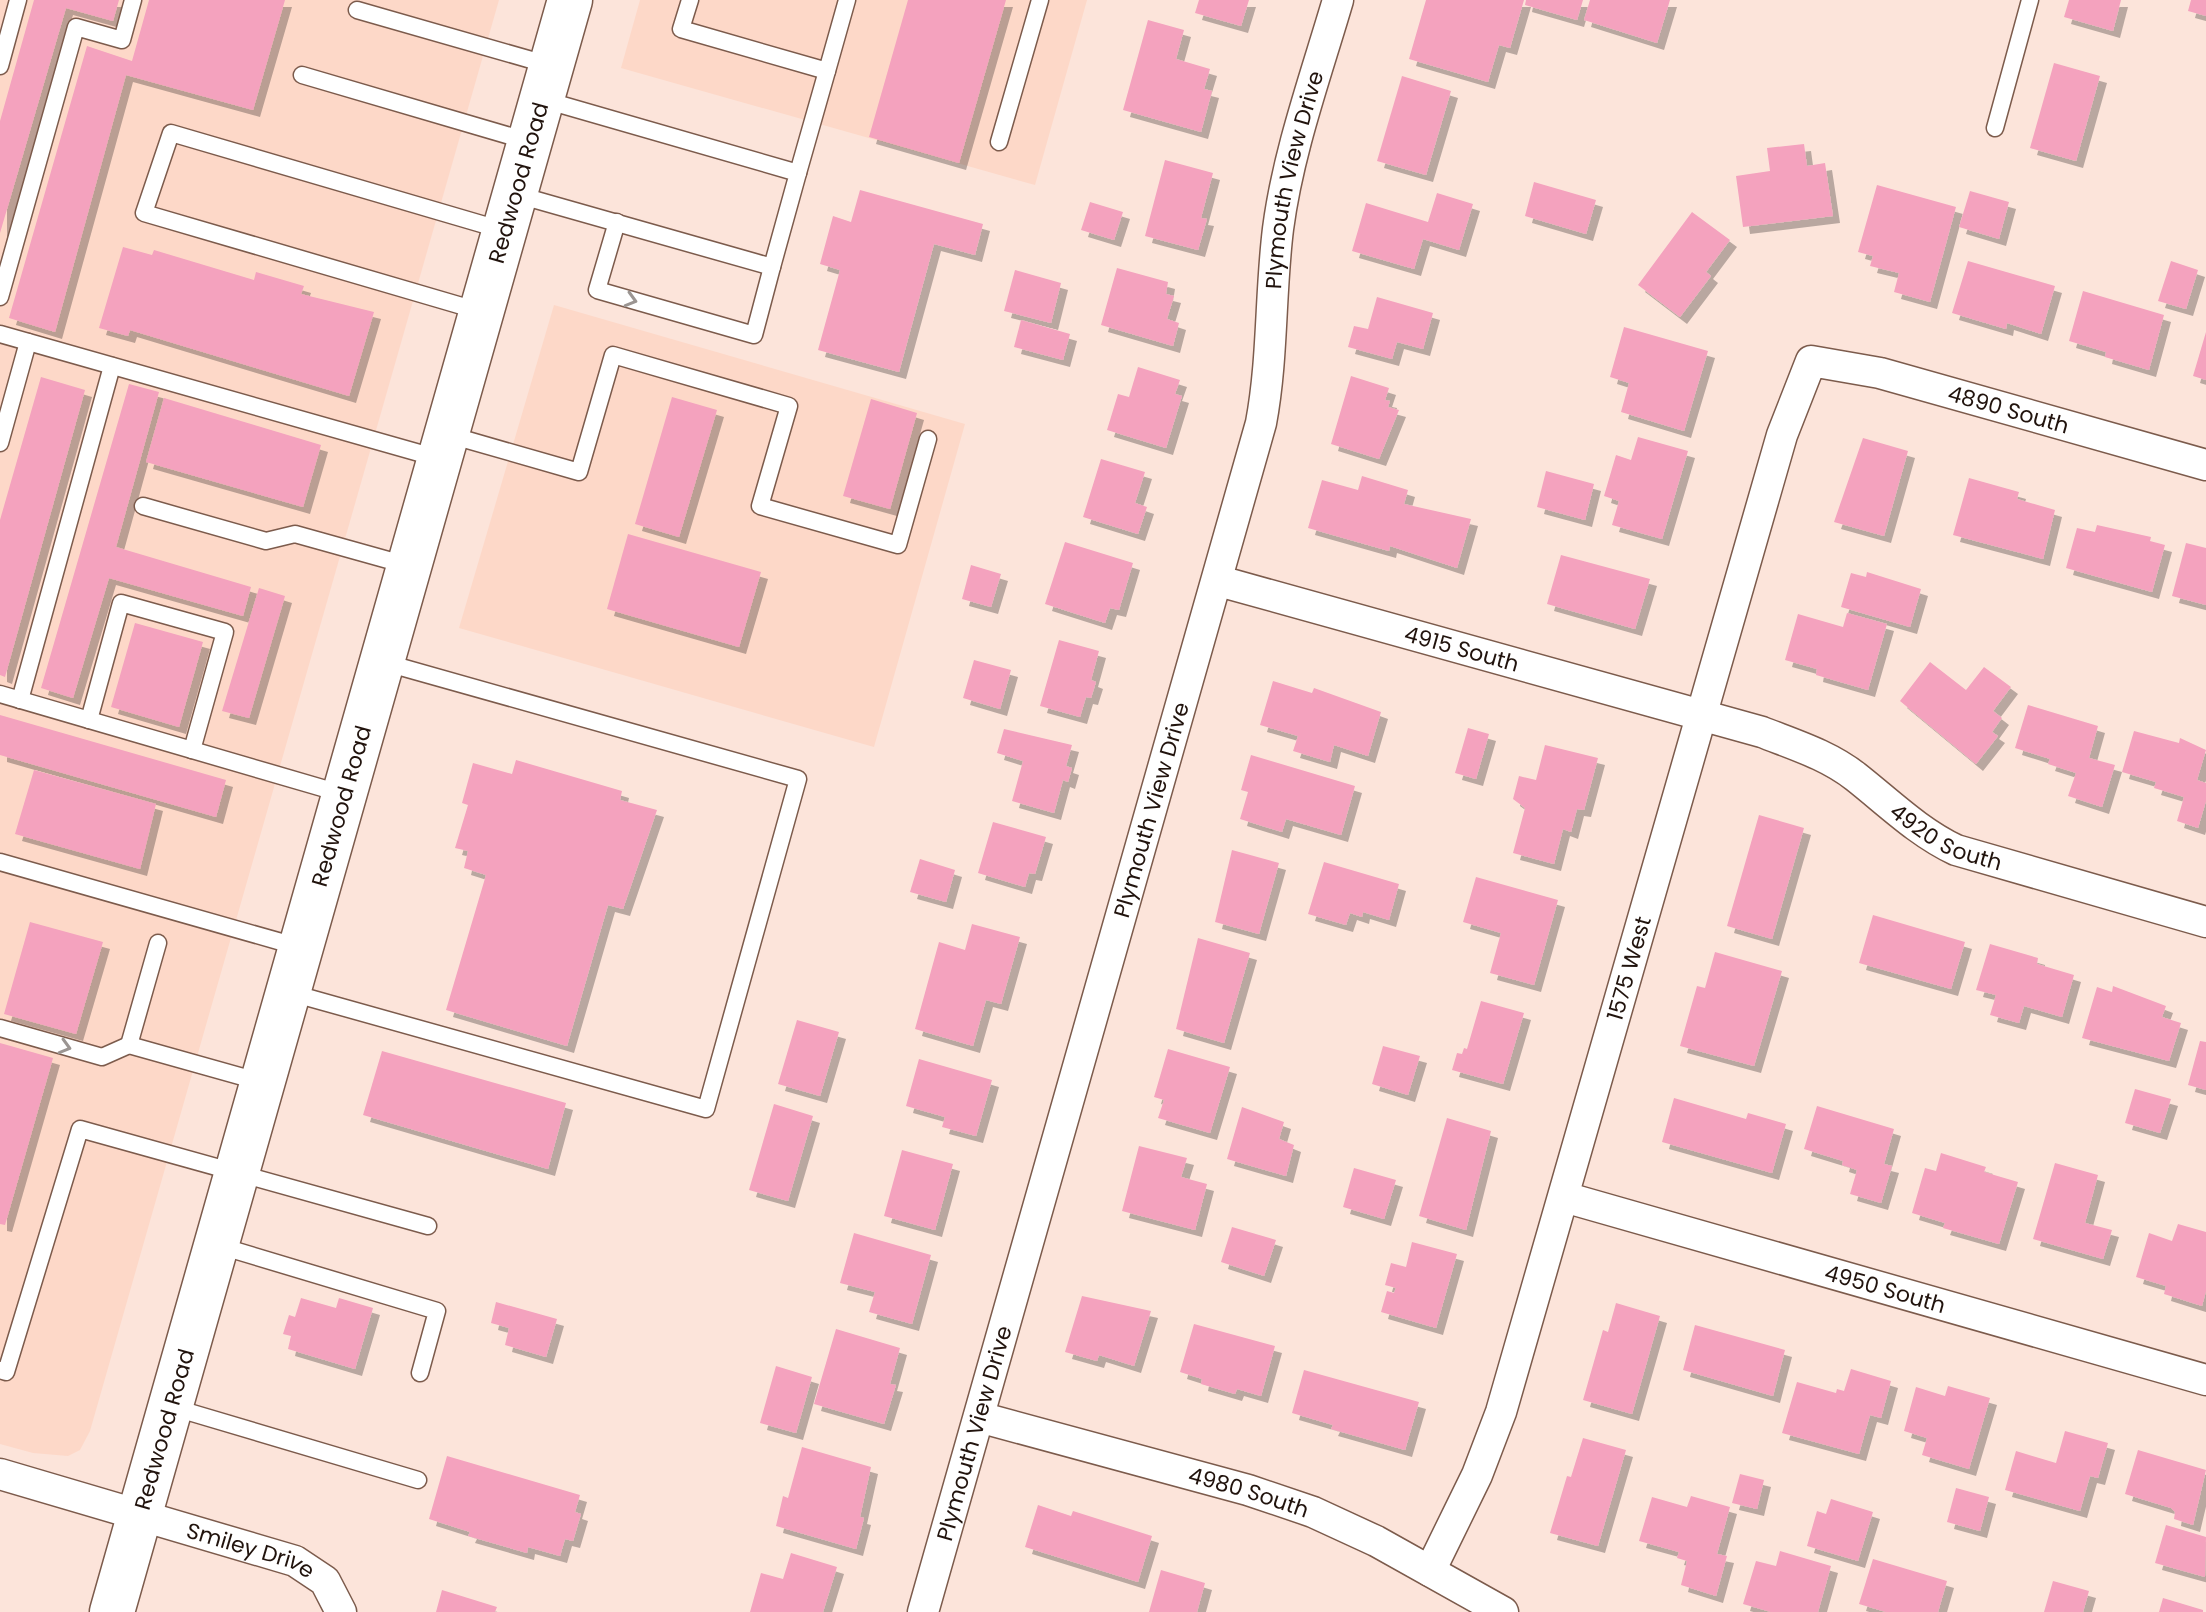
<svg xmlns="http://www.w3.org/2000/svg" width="2206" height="1612" viewBox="0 0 2206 1612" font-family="Poppins,sans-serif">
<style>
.built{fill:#fdd8c8}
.building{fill:#f4a2be;filter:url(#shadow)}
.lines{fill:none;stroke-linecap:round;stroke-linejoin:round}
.lane-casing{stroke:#7c5b4c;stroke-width:19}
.street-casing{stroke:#7c5b4c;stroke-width:33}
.primary-casing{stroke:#7c5b4c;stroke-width:47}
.lane{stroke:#fff;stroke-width:16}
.street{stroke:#fff;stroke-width:30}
.primary{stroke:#fff;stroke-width:44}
.oneway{stroke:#9b9592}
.labels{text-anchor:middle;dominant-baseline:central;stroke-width:8;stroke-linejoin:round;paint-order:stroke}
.street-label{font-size:22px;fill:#21130d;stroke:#fff}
</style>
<defs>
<filter id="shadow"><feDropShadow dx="7" dy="7" stdDeviation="0" flood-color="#0004"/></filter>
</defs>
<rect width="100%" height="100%" fill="#fce4da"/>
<g class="built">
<path d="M0 0H499L90 1431 80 1450 68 1456 33 1453 0 1444Z"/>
<path d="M640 0H1087L1035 185 621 68Z"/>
<path d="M554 305 965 424 874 747 459 628Z"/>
</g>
<g class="building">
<path d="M34 0H119L113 21 66 8 0 233V121Z"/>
<path d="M149 0H285L253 110 126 75 55 332 9 318 87 46 132 61Z"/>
<path d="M908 0H1006L959 163 869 137Z"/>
<path d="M1199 0H1249L1241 26 1195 13Z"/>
<path d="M1426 0H1524L1510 48 1499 45 1488 82 1409 59Z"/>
<path d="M1526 0H1583L1577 20 1525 5Z"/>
<path d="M1590 0H1670L1657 43 1584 20Z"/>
<path d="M2069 0H2121L2113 31 2064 17Z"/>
<path d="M2191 0H2206V16L2188 11Z"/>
<path d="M1148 20 1184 30 1176 59 1210 69 1204 89 1212 91 1201 132 1123 110Z"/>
<path d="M2054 63 2100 76 2076 161 2030 148Z"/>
<path d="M1402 76 1451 91 1426 175 1377 161Z"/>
<path d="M1804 144 1807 166 1825 163 1833 216 1743 227 1736 176 1770 171 1767 148Z"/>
<path d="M1165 160 1213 173 1201 218 1207 219 1198 250 1145 236Z"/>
<path d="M1534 182 1596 200 1586 234 1525 216Z"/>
<path d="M1877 185 1956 207 1930 302 1894 292 1899 273 1870 266 1873 256 1858 252Z"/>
<path d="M860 190 983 224 975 255 934 244 899 372 818 350 840 270 820 264 833 216 851 222Z"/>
<path d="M1970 191 2009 202 1999 239 1959 227Z"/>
<path d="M1437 193 1473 204 1459 250 1423 239 1414 269 1352 251 1366 203 1428 222Z"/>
<path d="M1090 202 1123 212 1114 240 1081 230Z"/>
<path d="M1692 212 1730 240 1706 272 1711 276 1680 317 1638 285Z"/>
<path d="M123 247 152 255 154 250 254 280 256 272 304 286 301 294 374 312 349 396 130 330 128 336 99 328Z"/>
<path d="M1968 261 2055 286 2041 334 2007 323 2006 329 1952 313Z"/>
<path d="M2171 261 2198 270 2186 309 2158 301Z"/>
<path d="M1117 268 1168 282 1166 294 1174 296 1167 319 1179 323 1173 346 1101 325Z"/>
<path d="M1015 270 1061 283 1051 323 1004 311Z"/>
<path d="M2083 291 2164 315 2149 370 2105 357 2106 352 2069 341Z"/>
<path d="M1377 297 1433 313 1423 349 1397 342 1392 359 1348 347 1354 326 1368 329Z"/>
<path d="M1021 320 1070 334 1063 360 1014 347Z"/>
<path d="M1624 327 1708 351 1684 431 1621 412 1629 383 1610 377Z"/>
<path d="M2206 332V380L2193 376Z"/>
<path d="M1138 367 1180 380 1175 394 1182 396 1166 448 1107 430 1118 394 1129 397Z"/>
<path d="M1351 376 1389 388 1385 400 1390 401 1388 407 1399 410 1379 459 1331 444Z"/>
<path d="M41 377 85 390 5 677 0 675V520Z"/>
<path d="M129 384 159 392 116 547 251 587 243 616 109 578 73 698 41 688Z"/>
<path d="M672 397 717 410 679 537 635 524Z"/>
<path d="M164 398 321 445 303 507 146 462Z"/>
<path d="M871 399 917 413 890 509 843 496Z"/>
<path d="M1638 437 1688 451 1662 539 1612 525 1619 501 1604 496 1616 455 1631 460Z"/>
<path d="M1863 438 1908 451 1884 536 1834 522Z"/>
<path d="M1101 459 1145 472 1135 503 1147 507 1138 534 1083 517Z"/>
<path d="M1546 471 1594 484 1585 520 1537 507Z"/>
<path d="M1362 476 1408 490 1404 504 1471 519 1457 568 1390 546 1389 551 1308 528 1322 480 1358 490Z"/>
<path d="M1969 478 2019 492 2017 499 2055 510 2043 559 1953 535Z"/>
<path d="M2097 525 2151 537 2150 541 2165 545 2152 592 2066 568 2077 528 2095 532Z"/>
<path d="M628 534 761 572 739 647 607 609Z"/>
<path d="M1065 542 1133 563 1119 610 1110 608 1105 623 1045 604Z"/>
<path d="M2186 543 2206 548V605L2172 596Z"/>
<path d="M1561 555 1650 579 1635 629 1547 604Z"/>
<path d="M971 565 1001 574 991 607 962 599Z"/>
<path d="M1867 572 1921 589 1910 627 1841 607 1851 573 1866 577Z"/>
<path d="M259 588 285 596 249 718 222 711Z"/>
<path d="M1847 613 1887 624 1868 690 1816 675 1817 669 1785 660 1798 614 1843 627Z"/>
<path d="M135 623 203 642 179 727 111 707Z"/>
<path d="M1059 640 1099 651 1091 680 1096 682 1091 698 1086 697 1080 717 1040 706Z"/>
<path d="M974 660 1011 670 1000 709 963 698Z"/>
<path d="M1930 662 1966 690 1984 667 2011 687 1993 711 2002 718 1992 732 1998 736 1976 764 1900 701Z"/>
<path d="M1273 681 1312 693 1314 688 1381 712 1368 756 1334 745 1330 762 1293 751 1298 736 1260 725Z"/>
<path d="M2028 705 2098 726 2089 758 2115 765 2102 807 2068 796 2076 773 2048 764 2050 759 2015 748Z"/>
<path d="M0 715 226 780 216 817 0 755Z"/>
<path d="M1468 728 1489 734 1476 779 1455 773Z"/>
<path d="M1004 729 1072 745 1066 766 1072 768 1068 782 1063 780 1054 813 1012 801 1023 761 997 753Z"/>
<path d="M2134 731 2179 743 2180 738 2206 750 2197 780 2206 783V801L2198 828 2177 821 2184 797 2154 788 2156 782 2122 772Z"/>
<path d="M1545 745 1598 758 1584 810 1577 809 1571 832 1563 829 1554 864 1513 853 1525 808 1513 799 1519 776 1536 780Z"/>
<path d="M1251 755 1355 786 1341 835 1286 819 1282 832 1240 819 1248 792 1241 790Z"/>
<path d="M516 760 622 791 620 800 657 810 623 909 608 905 567 1046 446 1010 486 875 464 868 468 851 455 848 468 805 462 803 473 763 512 774Z"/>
<path d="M34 770 156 804 140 869 15 834Z"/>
<path d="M1759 815 1804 828 1772 939 1727 926Z"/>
<path d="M993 822 1046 837 1035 874 1029 873 1025 887 978 873Z"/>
<path d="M1232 850 1279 863 1259 934 1215 922Z"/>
<path d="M920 859 955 870 946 902 910 892Z"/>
<path d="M1324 862 1399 884 1389 920 1363 912 1362 917 1350 913 1346 925 1308 914Z"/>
<path d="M1476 877 1558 900 1534 985 1490 973 1501 933 1463 922Z"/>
<path d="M1873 915 1965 942 1951 989 1859 963Z"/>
<path d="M30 922 103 942 76 1034 4 1014Z"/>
<path d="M972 924 1020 937 1001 1004 986 1000 973 1046 915 1029 939 942 965 950Z"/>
<path d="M1198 938 1250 953 1224 1043 1176 1029Z"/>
<path d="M1990 944 2038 958 2037 964 2074 975 2062 1017 2024 1006 2019 1023 1990 1015 1996 995 1976 990Z"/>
<path d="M1715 952 1782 971 1754 1066 1680 1046 1697 986 1705 988Z"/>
<path d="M2113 986 2166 1006 2162 1017 2181 1023 2169 1061 2082 1038 2097 987 2112 992Z"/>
<path d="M1481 1001 1524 1013 1503 1084 1452 1070 1457 1053 1462 1054 1464 1048 1467 1049Z"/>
<path d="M797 1020 839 1032 820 1096 778 1084Z"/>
<path d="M2200 1041 2206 1042V1090L2188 1085Z"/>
<path d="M0 1043 53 1058 5 1225 0 1224Z"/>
<path d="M1383 1046 1420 1056 1408 1095 1372 1084Z"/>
<path d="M1168 1049 1230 1067 1210 1133 1158 1118 1164 1100 1154 1097Z"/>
<path d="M382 1051 566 1103 548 1169 363 1115Z"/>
<path d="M919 1059 992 1080 976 1136 942 1127 945 1117 906 1106Z"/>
<path d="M2135 1089 2171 1099 2160 1133 2125 1123Z"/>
<path d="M1674 1098 1746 1119 1748 1113 1786 1124 1772 1173 1662 1142Z"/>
<path d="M774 1104 813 1116 788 1201 749 1190Z"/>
<path d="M1817 1106 1894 1129 1884 1164 1892 1166 1881 1203 1850 1194 1857 1170 1842 1165 1843 1161 1804 1149Z"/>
<path d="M1242 1107 1284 1122 1279 1139 1294 1145 1286 1176 1227 1159Z"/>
<path d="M1447 1118 1491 1131 1466 1230 1419 1216Z"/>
<path d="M1139 1146 1187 1158 1181 1177 1207 1184 1195 1230 1122 1211Z"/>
<path d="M902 1150 953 1164 935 1230 884 1216Z"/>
<path d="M1941 1153 1986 1167 1984 1172 2018 1182 1999 1244 1943 1228 1945 1223 1912 1213 1925 1168 1936 1171Z"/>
<path d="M2055 1163 2098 1175 2085 1223 2112 1230 2103 1259 2033 1239Z"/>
<path d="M1354 1168 1396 1180 1384 1219 1343 1207Z"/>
<path d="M2178 1224 2206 1232V1291L2202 1306 2164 1294 2166 1286 2136 1277 2149 1233 2172 1241Z"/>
<path d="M1232 1227 1276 1240 1264 1276 1221 1262Z"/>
<path d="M854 1233 931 1255 912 1324 869 1312 875 1292 840 1283Z"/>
<path d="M1412 1242 1457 1254 1436 1328 1381 1312 1387 1291 1394 1293 1396 1288 1385 1285 1391 1263 1406 1267Z"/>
<path d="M1082 1296 1151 1311 1134 1366 1099 1355 1097 1361 1065 1352Z"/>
<path d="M301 1298 336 1308 339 1298 373 1308 355 1369 288 1349 291 1336 283 1334 289 1315 295 1317Z"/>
<path d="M496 1302 557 1319 546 1357 505 1345 509 1328 491 1323Z"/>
<path d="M1616 1303 1660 1316 1632 1414 1583 1400 1603 1330 1608 1332Z"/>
<path d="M1194 1324 1275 1346 1261 1396 1237 1389 1235 1394 1201 1384 1202 1379 1180 1372Z"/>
<path d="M1695 1325 1785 1350 1773 1396 1683 1370Z"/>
<path d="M836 1329 900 1348 890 1384 896 1385 884 1424 814 1404Z"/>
<path d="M776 1366 812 1377 796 1433 760 1423Z"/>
<path d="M1851 1369 1891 1381 1881 1418 1870 1415 1859 1454 1782 1433 1797 1382 1836 1393 1837 1389 1844 1391Z"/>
<path d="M1304 1370 1419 1402 1405 1450 1331 1429 1333 1425 1292 1413Z"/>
<path d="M1948 1386 1990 1398 1969 1469 1922 1455 1927 1438 1904 1431 1916 1387 1945 1396Z"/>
<path d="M2065 1431 2108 1443 2098 1478 2090 1476 2080 1511 2005 1490 2016 1451 2056 1463Z"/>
<path d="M1583 1438 1626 1450 1598 1546 1550 1533 1567 1476 1571 1477Z"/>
<path d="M802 1447 871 1467 860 1517 864 1518 856 1549 776 1526 783 1496 788 1498Z"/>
<path d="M2138 1450 2206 1470 2193 1525 2174 1519 2175 1512 2171 1508 2125 1494Z"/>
<path d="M447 1456 580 1495 575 1512 581 1514 573 1541 565 1539 560 1556 528 1547 527 1553 468 1536 470 1532 429 1519Z"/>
<path d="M1740 1474 1764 1480 1757 1509 1732 1503Z"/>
<path d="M1956 1488 1989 1497 1980 1531 1947 1522Z"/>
<path d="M1691 1496 1730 1507 1717 1554 1727 1556 1716 1596 1681 1585 1687 1561 1677 1558 1679 1552 1639 1541 1652 1497 1687 1507Z"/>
<path d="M1831 1499 1873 1512 1858 1561 1807 1546 1817 1511 1826 1514Z"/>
<path d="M1038 1505 1071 1516 1073 1511 1152 1536 1138 1582 1025 1547Z"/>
<path d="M2166 1525 2206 1537 2205 1577 2155 1563Z"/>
<path d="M1780 1551 1831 1566 1818 1612H1771L1743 1604 1756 1561 1776 1566Z"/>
<path d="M791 1553 837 1567 823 1612H750L761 1573 783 1579Z"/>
<path d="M1873 1559 1947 1581 1938 1612H1886L1859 1604Z"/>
<path d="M1161 1570 1205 1583 1197 1612H1149Z"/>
<path d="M2053 1581 2089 1591 2083 1612H2044Z"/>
<path d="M442 1590 497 1607 495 1612H436Z"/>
<path d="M2163 1598 2203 1610V1612H2159Z"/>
</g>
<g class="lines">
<defs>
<g id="lane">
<path d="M690 0 681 29 827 71 847 0"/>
<path d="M357 10 549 65"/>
<path d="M0 66 18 0"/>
<path d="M302 75 527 141"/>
<path d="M1995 128 2030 0"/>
<path d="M999 142 1040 0"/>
<path d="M798 173 827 71"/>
<path d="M515 194 772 267 798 173 545 100"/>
<path d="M617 222 597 290 754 335 772 267"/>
<path d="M0 297 76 27 122 40 133 0"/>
<path d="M479 311 144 213 171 133 502 230"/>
<path d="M0 334 437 458"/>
<path d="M450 435 579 472 613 355 789 406 760 506 898 545 928 439"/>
<path d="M0 443 28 342"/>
<path d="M143 506 266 541 295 534 406 565"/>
<path d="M0 694 343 794"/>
<path d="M20 700 112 366"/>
<path d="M89 720 121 603 225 632 192 750"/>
<path d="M0 862 299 947"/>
<path d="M158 943 129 1045 261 1082"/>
<path d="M288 992 706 1109 798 779 383 662"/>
<path d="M0 1028 102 1057 129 1045"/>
<path d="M217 1245 437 1311 420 1373"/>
<path d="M0 1370 6 1372 80 1129 428 1226"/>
<path d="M172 1407 418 1480"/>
</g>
<g id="street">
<path id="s1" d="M1219 581 1762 732C1795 745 1828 755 1856 777 1889 803 1918 832 1956 850L2206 922"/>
<path id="s2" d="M1564 1197 2206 1380"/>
<path id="s3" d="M979 1417 1248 1490 1313 1512 1376 1541 1503 1612"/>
<path id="s4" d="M0 1474 295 1561 325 1581 341 1612"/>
<path id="s5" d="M1430 1571 1477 1475 1501 1412 1782 435 1811 361 1880 373 2206 465"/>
<path id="s6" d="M923 1612 1261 423C1273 359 1270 294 1278 229 1288 152 1316 75 1338 0"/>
</g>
<g id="primary">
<path id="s7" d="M112 1612 570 0"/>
</g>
</defs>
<use href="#lane" class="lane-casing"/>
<use href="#street" class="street-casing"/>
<use href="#primary" class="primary-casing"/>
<use href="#lane" class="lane"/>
<use href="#street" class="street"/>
<use href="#primary" class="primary"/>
</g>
<defs><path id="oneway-chevron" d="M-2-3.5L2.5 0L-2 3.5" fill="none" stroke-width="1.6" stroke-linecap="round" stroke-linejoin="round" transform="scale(2)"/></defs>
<g class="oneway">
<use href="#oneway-chevron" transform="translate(631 300) rotate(16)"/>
<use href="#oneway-chevron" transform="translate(65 1047) rotate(16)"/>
</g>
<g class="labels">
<g class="street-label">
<text stroke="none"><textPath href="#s6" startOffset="1482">Plymouth View Drive</textPath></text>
<text stroke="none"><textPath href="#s7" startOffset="1486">Redwood Road</textPath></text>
<text stroke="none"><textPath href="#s5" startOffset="1474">4890 South</textPath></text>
<text stroke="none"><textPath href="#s1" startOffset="252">4915 South</textPath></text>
<text stroke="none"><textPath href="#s7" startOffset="838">Redwood Road</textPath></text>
<text stroke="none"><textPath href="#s6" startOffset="834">Plymouth View Drive</textPath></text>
<text stroke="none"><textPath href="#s1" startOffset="778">4920 South</textPath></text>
<text stroke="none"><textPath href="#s5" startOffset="636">1575 West</textPath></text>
<text stroke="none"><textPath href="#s2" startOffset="334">4950 South</textPath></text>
<text stroke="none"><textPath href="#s7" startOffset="190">Redwood Road</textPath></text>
<text stroke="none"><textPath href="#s6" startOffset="186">Plymouth View Drive</textPath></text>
<text stroke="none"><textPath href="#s3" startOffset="280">4980 South</textPath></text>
<text stroke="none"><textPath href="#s4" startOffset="262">Smiley Drive</textPath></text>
</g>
</g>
</svg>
